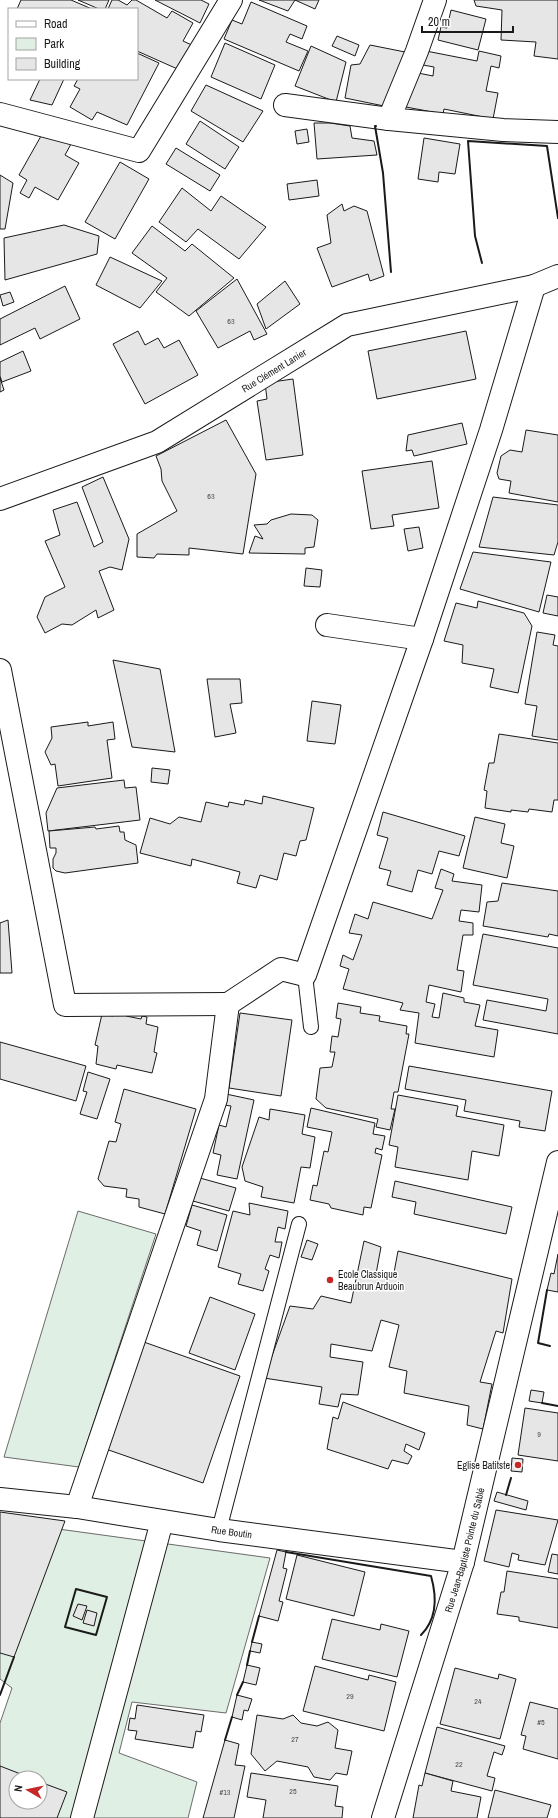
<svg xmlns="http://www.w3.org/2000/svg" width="558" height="1818" viewBox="0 0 558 1818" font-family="'Archivo Narrow',sans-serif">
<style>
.green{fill:#e0efe3;stroke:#6a6a6a;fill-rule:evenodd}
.building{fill:#e6e6e6;stroke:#1a1a1a}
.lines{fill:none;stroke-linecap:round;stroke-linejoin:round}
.service-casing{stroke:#1a1a1a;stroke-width:16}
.minor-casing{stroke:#1a1a1a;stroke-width:24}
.service{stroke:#fff;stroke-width:14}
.minor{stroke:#fff;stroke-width:22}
.wall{stroke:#1a1a1a;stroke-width:2}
.poi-dot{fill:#c62828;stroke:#fff;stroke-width:1.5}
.labels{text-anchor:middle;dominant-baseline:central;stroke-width:3;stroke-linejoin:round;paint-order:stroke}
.number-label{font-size:8px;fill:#4d4d4d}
.street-label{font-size:10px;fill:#1a1a1a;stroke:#fff}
.poi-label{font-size:10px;fill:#1a1a1a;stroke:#fff;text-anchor:start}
</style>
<rect width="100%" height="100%" fill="#fff"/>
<g class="green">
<path d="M78 1211 156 1234 79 1467 4 1457Z"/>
<path d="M0 1521 270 1558 226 1713 132 1702 119 1753 197 1782 188 1818H0V1723L12 1688 0 1679ZM16 1778H40V1802H16Z"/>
</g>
<g class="building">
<path d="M21 0H71L92 9H17Z"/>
<path d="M78 0H109L105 9H99Z"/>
<path d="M112 0H118L127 5 132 0H136L167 18 172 11 193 23 183 41 196 47 182 71 137 51V9H108Z"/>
<path d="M155 0H201L209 4 200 23Z"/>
<path d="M259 0H319L315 9 295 0 288 11Z"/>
<path d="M474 0H558V59L534 56 536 42 501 40 502 10 476 6Z"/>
<path d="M251 2 307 26 302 39 290 34 286 42 308 51 299 71 224 39 232 20 242 24Z"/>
<path d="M451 10 486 19 478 50 438 40 441 27 447 28Z"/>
<path d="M337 36 359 45 355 56 332 46Z"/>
<path d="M225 43 275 65 261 99 211 77Z"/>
<path d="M370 45 405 52 384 106 345 98 351 65 360 64Z"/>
<path d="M311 46 346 62 336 102 295 86Z"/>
<path d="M426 51 477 61 479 51 501 56 499 68 491 66 486 91 498 93 493 119 444 109 443 114 406 107 413 72 433 76 434 67 423 65Z"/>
<path d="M137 53 159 63 127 125 97 112 92 120 70 107 80 89 74 86 78 79H137Z"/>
<path d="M40 79H64L52 105 30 100Z"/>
<path d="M206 85 263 111 243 142 191 111Z"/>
<path d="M200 121 239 147 225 169 186 144Z"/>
<path d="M314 123H330L350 126 352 138 374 141 377 155 317 159Z"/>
<path d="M45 129 71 144 65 155 79 163 58 200 35 187 29 198 20 193 27 180 19 175Z"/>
<path d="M307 129 309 142 297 144 295 131Z"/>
<path d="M424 138 460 144 455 174 439 172 438 182 418 179Z"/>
<path d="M176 148 220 175 210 191 166 164Z"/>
<path d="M120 162 149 179 115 239 85 222Z"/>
<path d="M0 175 13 183 5 229H0Z"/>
<path d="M317 180 319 196 289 200 287 184Z"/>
<path d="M182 188 211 211 221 196 266 227 239 259 198 229 186 242 159 222Z"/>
<path d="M342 204 344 211 354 206 367 211 384 276 370 281 368 274 332 287 317 248 331 243 327 215Z"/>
<path d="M64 225 99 236 97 254 5 280 4 238Z"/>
<path d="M152 226 185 251 192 244 234 278 189 316 156 292 167 278 132 253Z"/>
<path d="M110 257 162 281 140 308 96 285Z"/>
<path d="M237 279 267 334 254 340 250 331 218 348 196 311Z"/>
<path d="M285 281 300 304 266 329 257 304Z"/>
<path d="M65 286 80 319 40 339 35 328 0 345V319Z"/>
<path d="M10 292 14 302 3 306 0 295Z"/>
<path d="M138 331 145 345 158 338 164 348 179 340 198 375 145 404 113 344Z"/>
<path d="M466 331 476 379 377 399 368 351Z"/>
<path d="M23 351 31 371 2 382 0 376V362Z"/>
<path d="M0 378 4 390 0 392Z"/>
<path d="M293 379 303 455 266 460 257 401 267 399 265 383Z"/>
<path d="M226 420 256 474 243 554 189 548V555L157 554 154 558 137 557V534L177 511 162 481 161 469 156 456Z"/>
<path d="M462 423 467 444 414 456 412 450 406 451 408 435Z"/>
<path d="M526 430 558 435V502L509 493 511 481 499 479 497 473 501 456 510 450 522 452Z"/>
<path d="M432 461 439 508 392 515 394 526 371 529 362 471Z"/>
<path d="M103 477 129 539 122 570 110 567 99 571 114 610 98 618 96 610 72 625 62 624 45 633 37 617 45 597 65 587 45 541 60 535 53 510 77 502 94 547 103 542 82 487Z"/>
<path d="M493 497 558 505V542L554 555 479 547Z"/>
<path d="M291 514 312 515 318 520 314 547 305 548V554L249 553 255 536 263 539 254 525 267 524 271 520Z"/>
<path d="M419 527 423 548 408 551 404 529Z"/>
<path d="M473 552 551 562 539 612 460 589Z"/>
<path d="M306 568 322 570 320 587 304 586Z"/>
<path d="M547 595 558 597V616L543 613Z"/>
<path d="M478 601 524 613 532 626 518 693 490 687 494 669 462 663 463 645 444 641 456 603 477 608Z"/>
<path d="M537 632 555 635 553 645 558 646V740L532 736 537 706 525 704Z"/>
<path d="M113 660 160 669 175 752 132 747Z"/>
<path d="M207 679H240L242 703 230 704 236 733 215 737Z"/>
<path d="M312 701 341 705 335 744 307 741Z"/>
<path d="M88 722V726L113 722 115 739 107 740 112 778 58 786 55 764 51 765 45 752 52 738 51 727Z"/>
<path d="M499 734 558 743V800H554L552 812 529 809 528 812 511 810V812L485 808 487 791 484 790 489 763H494Z"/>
<path d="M152 768 170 770 168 784 151 782Z"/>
<path d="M124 780 125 788 136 787 140 820 48 831 46 813 57 788Z"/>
<path d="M263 796 314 808 306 840 300 841 296 856 284 853 277 880 260 875 256 888 237 883 240 872 192 859 191 866 140 853 150 818 170 824 179 817 201 822 206 802 228 807 229 802 244 805 245 800 262 804Z"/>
<path d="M383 812 465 836 459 856 439 851 432 874 418 870 412 892 387 885 391 871 379 868 388 838 377 835Z"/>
<path d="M475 817 505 824 501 843 514 846 507 878 463 868Z"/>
<path d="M119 826 120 832H124L125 840 136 845 138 863 65 873 56 871 53 868V859L56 853V848H50L49 831 95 827 96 829Z"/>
<path d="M441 869 454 874 452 881 482 885 479 912 461 910 459 921 473 923V935H463L457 970 464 971 461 992 429 985 426 1002 435 1004 432 1017 439 1018 443 993 464 998V1002L480 1005 475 1026 498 1030 494 1057 415 1043 419 1013 400 1010 403 1003 343 989 349 969 340 966 343 955 353 960 362 935 349 933 355 914 368 919 373 902 432 919 443 890 435 888Z"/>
<path d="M502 883 558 891V936L549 934 548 937 483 926 487 902 498 901Z"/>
<path d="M8 920 12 973H0V923Z"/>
<path d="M483 934 558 948V1034L483 1020 487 1000 546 1011 548 999 473 985Z"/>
<path d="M338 1003 361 1007 360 1013 380 1016 379 1021 407 1026 406 1034H409L398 1092H394L391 1109H395L390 1130 376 1127 378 1119 326 1108 316 1099 320 1068 332 1067 335 1052H330L332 1036 338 1037 341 1019 336 1018Z"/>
<path d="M114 1009 127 1012 126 1016 141 1019 142 1016 147 1017 146 1024 158 1027 154 1052 157 1053 152 1073 117 1065 116 1069 96 1064 98 1046 95 1045 102 1014 113 1016Z"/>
<path d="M240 1013 292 1020 281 1096 229 1088Z"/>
<path d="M0 1042 86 1066 76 1101 0 1079Z"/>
<path d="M409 1066 552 1091 545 1131 519 1127 520 1121 464 1111 466 1100 405 1089Z"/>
<path d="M88 1072 110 1079 97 1119 80 1114 87 1092 83 1091Z"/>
<path d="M124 1089 196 1109 165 1214 139 1207V1199L126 1197 127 1189 104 1186 98 1179 109 1141 116 1142 121 1124 115 1122Z"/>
<path d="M226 1094 254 1100 237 1179 217 1175 221 1155 213 1153 219 1125 226 1127 231 1106 224 1105Z"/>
<path d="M398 1095 458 1106 456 1116 504 1125 499 1156 472 1151 468 1180 395 1167 398 1147 389 1145Z"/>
<path d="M311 1108 375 1123 373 1134 385 1136 382 1150 376 1148 375 1153 382 1155 371 1208 364 1207 363 1215 331 1208 329 1204 310 1200 313 1185 317 1186 324 1151 328 1152 332 1132 307 1127Z"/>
<path d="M270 1109 305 1115 302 1134 315 1137 310 1168 301 1167 294 1203 261 1197 263 1187 245 1181 242 1167 259 1117 269 1120Z"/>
<path d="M200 1178 236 1188 229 1211 193 1201Z"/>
<path d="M395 1181 512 1207 506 1234 414 1214 416 1202 392 1197Z"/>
<path d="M249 1203 288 1211 285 1229 278 1227 275 1242H282L279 1258 270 1255 265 1269 269 1271 263 1291 238 1284 241 1274 218 1267 233 1211 250 1215Z"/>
<path d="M192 1205 227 1215 217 1251 197 1245 201 1231 186 1226Z"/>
<path d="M307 1240 318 1244 312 1260 301 1257Z"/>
<path d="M364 1241 381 1247 376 1274 393 1278 398 1251 512 1279 503 1333 496 1331 480 1382 492 1384 483 1429 467 1425 469 1406 404 1393 407 1371 389 1367 399 1325 381 1320 372 1351 331 1344 330 1357 363 1362 358 1395 341 1394 338 1407 319 1404 322 1387 264 1378 290 1306 313 1309 321 1296 351 1303Z"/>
<path d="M558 1254V1292L547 1290 551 1273 554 1274Z"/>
<path d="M210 1297 255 1314 235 1370 189 1353Z"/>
<path d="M141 1341 240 1376 203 1483 103 1448Z"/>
<path d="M531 1390 544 1392 542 1403 529 1401Z"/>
<path d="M343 1402 425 1433 419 1450 406 1444 404 1451 412 1456 408 1464 392 1460 388 1469 327 1449 333 1417 338 1419Z"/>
<path d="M525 1408 558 1413V1461L518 1455Z"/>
<path d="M512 1458 523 1459 522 1472 511 1471Z"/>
<path d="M497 1492 528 1501 526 1510 494 1501Z"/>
<path d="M496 1510 558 1520 545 1565 518 1560 519 1555 512 1553 509 1567 484 1561Z"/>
<path d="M0 1512 65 1521 14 1657 0 1653Z"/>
<path d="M277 1550 286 1552 283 1568 287 1569 279 1601 283 1602 278 1621 259 1616Z"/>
<path d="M552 1554 558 1555V1574L548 1572Z"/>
<path d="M297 1555 365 1572 354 1616 286 1599Z"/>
<path d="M507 1571 558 1579V1628L519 1621V1617L497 1614 501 1592H504Z"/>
<path d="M78 1604 87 1606 82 1620 73 1616Z"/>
<path d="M87 1610 97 1613 94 1626 83 1623Z"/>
<path d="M332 1619 380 1630 381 1624 409 1631 397 1677 322 1659Z"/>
<path d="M252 1642 262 1644 260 1653 250 1651Z"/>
<path d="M247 1665 260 1668 256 1685 243 1682Z"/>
<path d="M315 1666 368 1680 369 1675 396 1682 384 1731 303 1711Z"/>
<path d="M455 1668 498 1679 499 1674 516 1679 500 1739 440 1724Z"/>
<path d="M237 1695 252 1699 248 1711 244 1710 242 1720 232 1717Z"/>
<path d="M530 1702 558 1709V1759L523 1749 526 1736 521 1735Z"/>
<path d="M137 1705 204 1715 201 1732 196 1731 193 1748 135 1739 137 1731 128 1730 130 1718 135 1719Z"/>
<path d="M257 1715 283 1719 293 1715 301 1723 317 1726 328 1722 338 1730 335 1748 352 1751 347 1775 336 1773 330 1780 314 1777 308 1767 277 1761 265 1771 251 1754Z"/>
<path d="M437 1727 505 1746 502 1755 494 1752 487 1776 495 1778 492 1791 425 1773Z"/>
<path d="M225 1740 239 1744 235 1765 245 1766 234 1818H203Z"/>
<path d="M0 1766 31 1778H16V1802H40V1782L67 1792 57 1818H0Z"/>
<path d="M251 1773 338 1786 335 1806 343 1807 342 1818H263L266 1800 247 1797Z"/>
<path d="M425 1773 453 1781 451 1791 481 1797 477 1818H413L419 1785 422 1786Z"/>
<path d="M495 1790 551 1805 547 1818H488Z"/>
</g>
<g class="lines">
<defs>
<g id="service">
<path d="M305 975 311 1027"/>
<path d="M219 1530 299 1224"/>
</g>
<g id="minor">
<path d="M435 0 417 51 389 119 503 130 558 132"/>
<path d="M285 105 389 119"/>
<path d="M0 114 139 151 231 0"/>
<path id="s1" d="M0 499 157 442 347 325 534 286 558 276"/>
<path d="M327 625 422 639"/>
<path d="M0 670 65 1005 228 1004"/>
<path id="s2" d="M0 1499 77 1507 219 1530 463 1562"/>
<path d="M77 1507 216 1099 228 1004 281 969 305 975 422 639 491 430 534 286"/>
<path d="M82 1818 162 1521"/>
<path id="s3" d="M383 1818 463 1562 558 1162"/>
</g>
</defs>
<use href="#service" class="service-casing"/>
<use href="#minor" class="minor-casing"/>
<use href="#service" class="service"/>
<use href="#minor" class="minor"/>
<g class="wall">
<path d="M376 126H375L383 173 391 272"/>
<path d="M482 263 475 236 468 141 547 146 558 218"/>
<path d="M547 1290 538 1343 550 1346"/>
<path d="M542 1403 558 1406"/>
<path d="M506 1495 511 1478"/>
<path d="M286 1552 431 1576C437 1597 437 1619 421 1635"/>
<path d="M76 1589 107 1597 96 1635 65 1627Z"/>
<path d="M252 1642 259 1616"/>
<path d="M247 1665 250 1651"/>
<path d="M0 1695 14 1657"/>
<path d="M237 1695 243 1682"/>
<path d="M225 1740 232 1717"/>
</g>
</g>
<g class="poi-dot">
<circle cx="330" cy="1280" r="4"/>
<circle cx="518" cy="1465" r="4"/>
</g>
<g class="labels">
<g class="number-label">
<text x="231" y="321">63</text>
<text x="211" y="496">63</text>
<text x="539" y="1434">9</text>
<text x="350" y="1696">29</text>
<text x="478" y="1701">24</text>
<text x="541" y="1722">#5</text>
<text x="295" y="1739">27</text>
<text x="459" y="1764">22</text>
<text x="293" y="1791">25</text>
<text x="225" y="1792">#13</text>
</g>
<g class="street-label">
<text stroke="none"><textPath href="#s1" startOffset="304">Rue Clément Lanier</textPath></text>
<text stroke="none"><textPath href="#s2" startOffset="234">Rue Boutin</textPath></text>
<text stroke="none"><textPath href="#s3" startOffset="280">Rue Jean-Baptiste Pointe du Sablé</textPath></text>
</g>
<g class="poi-label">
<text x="338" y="1274">Ecole Classique<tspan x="338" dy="12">Beaubrun Arduoin</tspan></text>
<text x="510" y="1465" text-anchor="end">Eglise Batitste</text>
</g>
</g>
<rect x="8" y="8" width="130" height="72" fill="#ffffff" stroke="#a3a3a3"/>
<rect x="16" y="21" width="20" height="6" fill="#ffffff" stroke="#a3a3a3"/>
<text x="44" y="28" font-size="12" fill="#1a1a1a">Road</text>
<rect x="16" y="38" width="20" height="12" fill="#e0efe3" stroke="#a3a3a3"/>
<text x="44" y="48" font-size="12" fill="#1a1a1a">Park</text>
<rect x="16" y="58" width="20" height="12" fill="#e6e6e6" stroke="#a3a3a3"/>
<text x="44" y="68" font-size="12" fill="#1a1a1a">Building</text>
<g transform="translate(28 1790) rotate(279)"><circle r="19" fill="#ffffff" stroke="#a3a3a3"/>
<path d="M0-3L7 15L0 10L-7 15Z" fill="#c62828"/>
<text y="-6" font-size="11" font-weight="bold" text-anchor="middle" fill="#1a1a1a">N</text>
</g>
<path d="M422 26v6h91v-6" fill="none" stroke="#1a1a1a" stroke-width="2"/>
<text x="428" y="26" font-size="12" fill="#1a1a1a" stroke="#ffffff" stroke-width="3" paint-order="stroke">20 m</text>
</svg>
